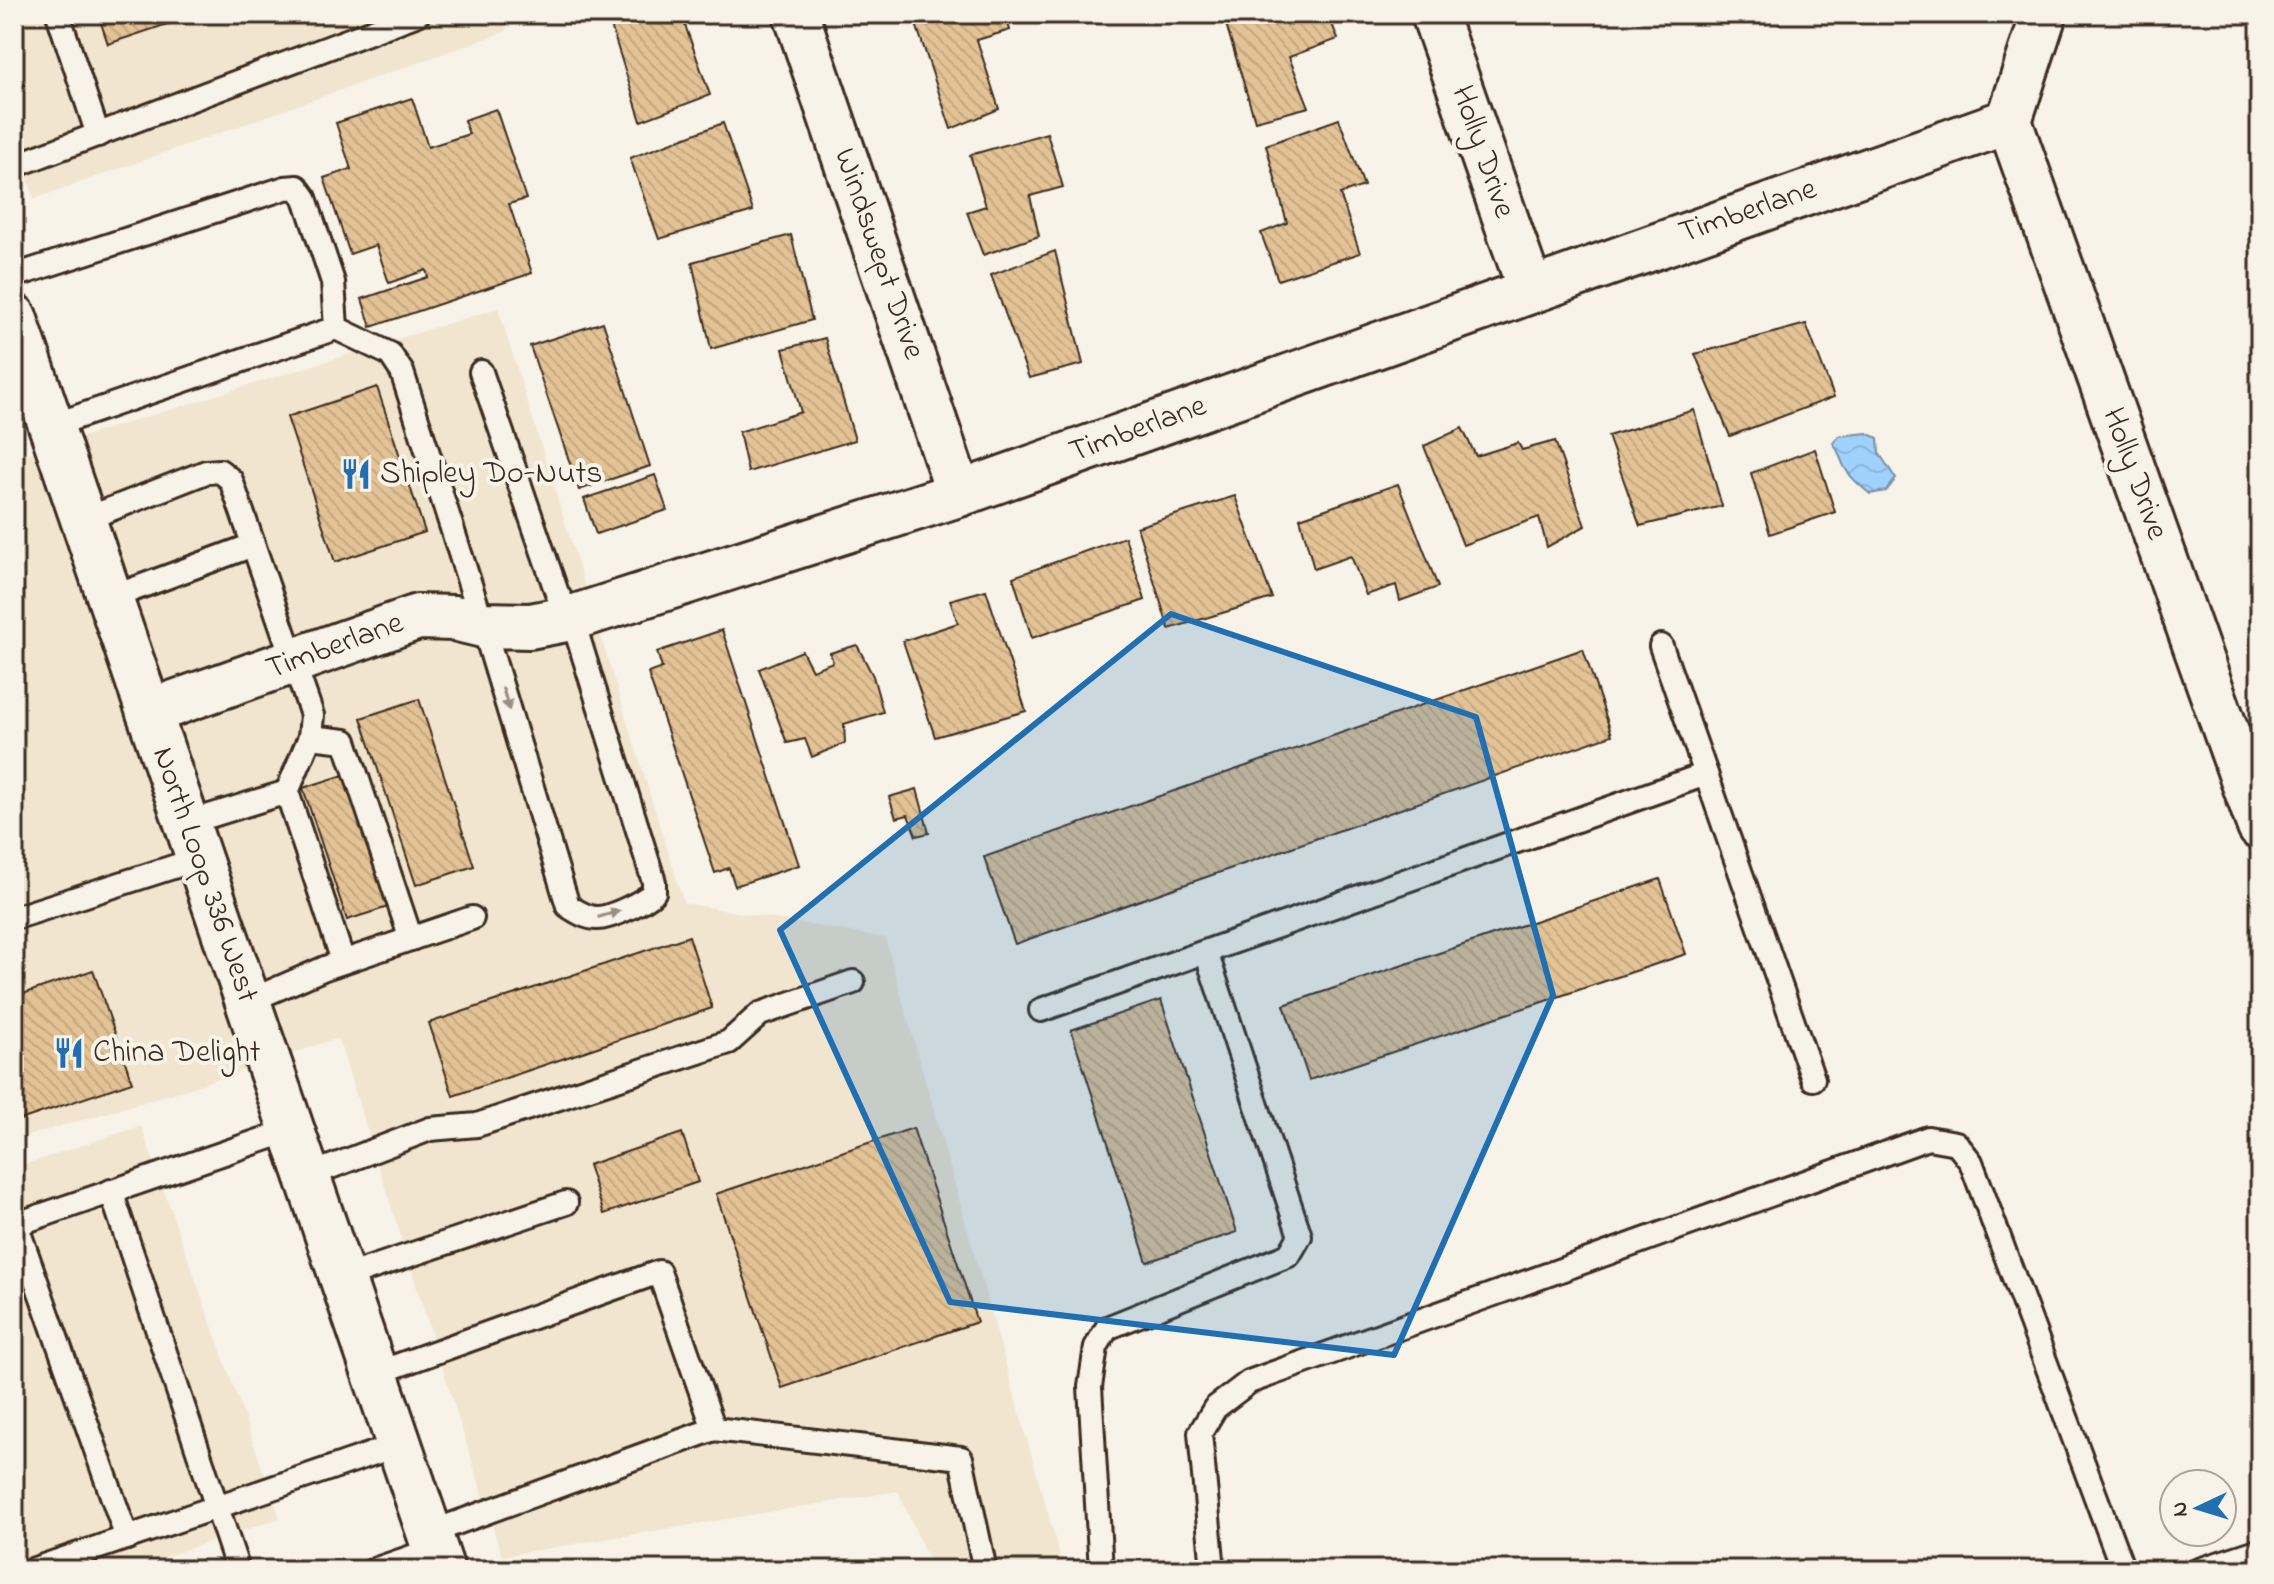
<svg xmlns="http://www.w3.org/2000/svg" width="2274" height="1584" viewBox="0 0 2274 1584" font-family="'Indie Flower',sans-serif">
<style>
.built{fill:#f1e5cf}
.water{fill:url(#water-waves);stroke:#788ea4;stroke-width:2}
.building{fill:url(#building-back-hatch);stroke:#3b2a1e;stroke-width:2}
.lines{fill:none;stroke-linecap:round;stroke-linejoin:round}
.lane-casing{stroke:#3b2a1e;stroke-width:28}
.street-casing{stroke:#3b2a1e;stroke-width:50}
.primary-casing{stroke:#3b2a1e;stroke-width:50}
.lane{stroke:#f7f3e8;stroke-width:22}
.street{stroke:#f7f3e8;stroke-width:44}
.primary{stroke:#f7f3e8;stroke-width:44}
.oneway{fill:#998e83}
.marked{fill:#1f6fb2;fill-opacity:0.2;stroke:#1f6fb2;stroke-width:6;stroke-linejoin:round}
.labels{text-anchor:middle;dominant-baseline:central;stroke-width:8;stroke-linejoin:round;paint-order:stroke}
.street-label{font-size:32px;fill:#3b2a1e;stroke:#f7f3e8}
.poi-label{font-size:32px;fill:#3b2a1e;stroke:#f7f3e8;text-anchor:start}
</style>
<defs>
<pattern id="water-waves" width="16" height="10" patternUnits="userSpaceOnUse" patternTransform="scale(2)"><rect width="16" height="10" fill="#a0d1fd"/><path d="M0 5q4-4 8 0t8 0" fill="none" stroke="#8bb4d8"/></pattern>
<pattern id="building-back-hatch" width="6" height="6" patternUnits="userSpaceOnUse" patternTransform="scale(2)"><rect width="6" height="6" fill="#e3c395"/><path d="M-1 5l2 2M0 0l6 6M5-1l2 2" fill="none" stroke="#c4a880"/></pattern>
</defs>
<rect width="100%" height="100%" fill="#f7f3e8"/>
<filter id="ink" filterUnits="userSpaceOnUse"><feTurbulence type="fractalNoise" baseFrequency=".0125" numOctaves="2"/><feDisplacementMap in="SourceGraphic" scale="16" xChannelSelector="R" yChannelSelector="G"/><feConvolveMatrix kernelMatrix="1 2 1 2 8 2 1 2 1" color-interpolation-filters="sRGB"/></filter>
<g filter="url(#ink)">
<g class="built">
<path d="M14 14H502L507 31 34 199 14 137Z"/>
<path d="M498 308 684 903 885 938 1064 1570H933L898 1491 502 1556 338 1038 184 1090 14 1140V458Z"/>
<path d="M141 1126 280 1518 126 1570H14V1168Z"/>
</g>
<path class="water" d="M1867 433 1878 438 1879 453 1896 479 1886 491 1870 494C1861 486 1851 479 1845 468 1840 459 1839 451 1833 443L1839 436Z"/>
<g class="building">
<path d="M98 14H197L108 44Z"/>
<path d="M646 14H681L710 95 641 121 611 26Z"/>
<path d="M927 14H1005L1010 30 977 40 999 109 951 129 914 18Z"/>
<path d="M1223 14H1328L1338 39 1289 57 1309 107 1255 121Z"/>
<path d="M412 98 428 147 469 134 464 120 496 109 526 199 509 204 532 273 371 327 362 299 428 277 426 270 389 283 376 245 350 254 324 178 351 169 336 123Z"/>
<path d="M1339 119 1364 186 1340 194 1360 253 1278 280 1261 233 1287 223 1266 145Z"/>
<path d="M723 123 753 211 659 239 630 158Z"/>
<path d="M1047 133 1063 187 1030 196 1039 236 983 255 967 212 986 206 970 155Z"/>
<path d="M791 235 812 320 711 349 692 262Z"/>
<path d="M1055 251 1083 364 1029 378 991 275Z"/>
<path d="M603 322 650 466 579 490 530 346Z"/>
<path d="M1806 324 1834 397 1730 436 1695 354Z"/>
<path d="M825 338 855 440 748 472 739 432 801 412 783 349Z"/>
<path d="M377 387 425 532 335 562 287 417Z"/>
<path d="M1694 410 1722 506 1640 526 1608 436Z"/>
<path d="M1462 428 1476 456 1518 443 1522 450 1555 441 1585 526 1547 547 1539 517 1463 545 1424 446Z"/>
<path d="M1815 449 1835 512 1770 534 1751 473Z"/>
<path d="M655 475 667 510 596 534 584 499Z"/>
<path d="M1398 484 1438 587 1400 601 1396 585 1366 595 1351 556 1314 569 1300 518Z"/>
<path d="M1235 496 1272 598 1169 629 1137 527Z"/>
<path d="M1125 537 1145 600 1032 638 1013 577Z"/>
<path d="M986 590 1026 711 935 737 903 641 958 623 950 600Z"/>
<path d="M722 630 799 865 735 886 729 868 715 873 648 673 662 668 657 652Z"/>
<path d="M857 645 873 676 883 712 844 724 845 743 812 757 805 739 787 743 759 669 802 651 812 670 833 662 830 653Z"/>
<path d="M1583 649 1612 735 1015 944 984 857Z"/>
<path d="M419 699 474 866 416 885 361 718Z"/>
<path d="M347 774 391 906 347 920 303 788Z"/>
<path d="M917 789 929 833 916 836 908 815 896 818 889 797Z"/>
<path d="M1660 879 1686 954 1309 1080 1284 1005Z"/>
<path d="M689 936 712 1008 453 1096 429 1023Z"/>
<path d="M93 970 132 1082 14 1122V997Z"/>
<path d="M1161 1000 1237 1232 1147 1262 1071 1030Z"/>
<path d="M913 1128 977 1322 782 1388 716 1194Z"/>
<path d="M682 1133 698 1182 604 1214 588 1165Z"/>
</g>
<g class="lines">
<defs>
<g id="lane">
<path d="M58 14 98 135"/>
<path d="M14 166 418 14"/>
<path d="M14 276 285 188 297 187 305 198 333 282 336 328"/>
<path d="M51 426 336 328 390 354 402 372 483 625 568 906C576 911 586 918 597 918 611 918 644 902 654 892V882L572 618 557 593 481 372"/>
<path d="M83 520 206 472 220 471 231 480 312 715 310 737 287 792 187 823"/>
<path d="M110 598 253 545"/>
<path d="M1661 646 1706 774"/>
<path d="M310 737 345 741 411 939"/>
<path d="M287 792 343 961"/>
<path d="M14 918 198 859"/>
<path d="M247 1002 325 968 472 918"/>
<path d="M1041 1010 1706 774 1813 1079"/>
<path d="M307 1176 430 1129 477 1125 729 1042 760 1014 853 982"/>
<path d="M111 1191 238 1570"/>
<path d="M16 1224 127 1538"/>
<path d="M14 1225 291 1130"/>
<path d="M341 1278 566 1203"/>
<path d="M374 1374 659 1272 714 1429"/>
<path d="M429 1533 714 1429 961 1458 985 1570"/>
<path d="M32 1570 398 1445"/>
<path d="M374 1570 435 1549"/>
<path d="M1101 1570 1090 1387 1096 1347 1107 1328 1289 1255 1300 1236 1206 952"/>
<path d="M1213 1570 1200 1433 1215 1408 1249 1382 1928 1138 1956 1143 1971 1162 2123 1570"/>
<path d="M2199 1570 2260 1550"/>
</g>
<g id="street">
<path d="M796 14 959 494"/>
<path d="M1434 14 1530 289"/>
<path d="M2009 121 2260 827"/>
<path d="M2009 121 2044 14"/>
<path d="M149 712 418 617 454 618 483 625 530 626 572 618 959 494 2009 121"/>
</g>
<path id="primary" d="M14 317 442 1570"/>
</defs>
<use href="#lane" class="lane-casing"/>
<use href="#street" class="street-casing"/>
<use href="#primary" class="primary-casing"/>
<use href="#lane" class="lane"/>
<use href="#street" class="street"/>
<use href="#primary" class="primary"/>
</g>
<defs><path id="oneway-solid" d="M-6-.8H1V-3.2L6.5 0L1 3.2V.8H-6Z" transform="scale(2)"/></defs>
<g class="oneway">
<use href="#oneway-solid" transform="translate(506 699) rotate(73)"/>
<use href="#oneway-solid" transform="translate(609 914) rotate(-17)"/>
</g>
</g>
<path class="marked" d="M1171 614 1476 717 1553 995 1394 1355 950 1302 780 930Z"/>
<defs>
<symbol id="restaurant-bare" viewBox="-9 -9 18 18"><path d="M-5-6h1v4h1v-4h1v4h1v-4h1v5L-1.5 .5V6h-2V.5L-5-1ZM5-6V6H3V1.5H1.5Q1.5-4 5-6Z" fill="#1f6fb2" stroke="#f7f3e8" stroke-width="2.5" paint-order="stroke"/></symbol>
</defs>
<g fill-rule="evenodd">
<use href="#restaurant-bare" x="334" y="452" width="44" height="44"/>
<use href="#restaurant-bare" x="47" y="1031" width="44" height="44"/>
</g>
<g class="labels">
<g class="street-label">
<text transform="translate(1482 152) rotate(71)">Holly Drive</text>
<text transform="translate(1748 212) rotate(-19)">Timberlane</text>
<text transform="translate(878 254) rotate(71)">Windswept Drive</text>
<text transform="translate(1138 430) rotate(-20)">Timberlane</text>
<text transform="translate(2134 474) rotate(70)">Holly Drive</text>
<text transform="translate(335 647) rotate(-20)">Timberlane</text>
<text transform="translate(204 875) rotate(71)">North Loop 336 West</text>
</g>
<g class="poi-label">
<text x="380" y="474">Shipley Do-Nuts</text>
<text x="93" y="1053">China Delight</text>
</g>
</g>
<rect width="2274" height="1584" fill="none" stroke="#f7f3e8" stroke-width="48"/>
<rect x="24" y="24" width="2226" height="1536" fill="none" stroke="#3b2a1e" stroke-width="3" filter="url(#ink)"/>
<g transform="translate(2198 1508) rotate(266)"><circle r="38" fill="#f7f3e8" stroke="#aca397" stroke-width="2"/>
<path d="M0-6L14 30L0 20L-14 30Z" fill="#1f6fb2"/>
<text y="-12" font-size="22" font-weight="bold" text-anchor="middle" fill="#3b2a1e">N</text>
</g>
</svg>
